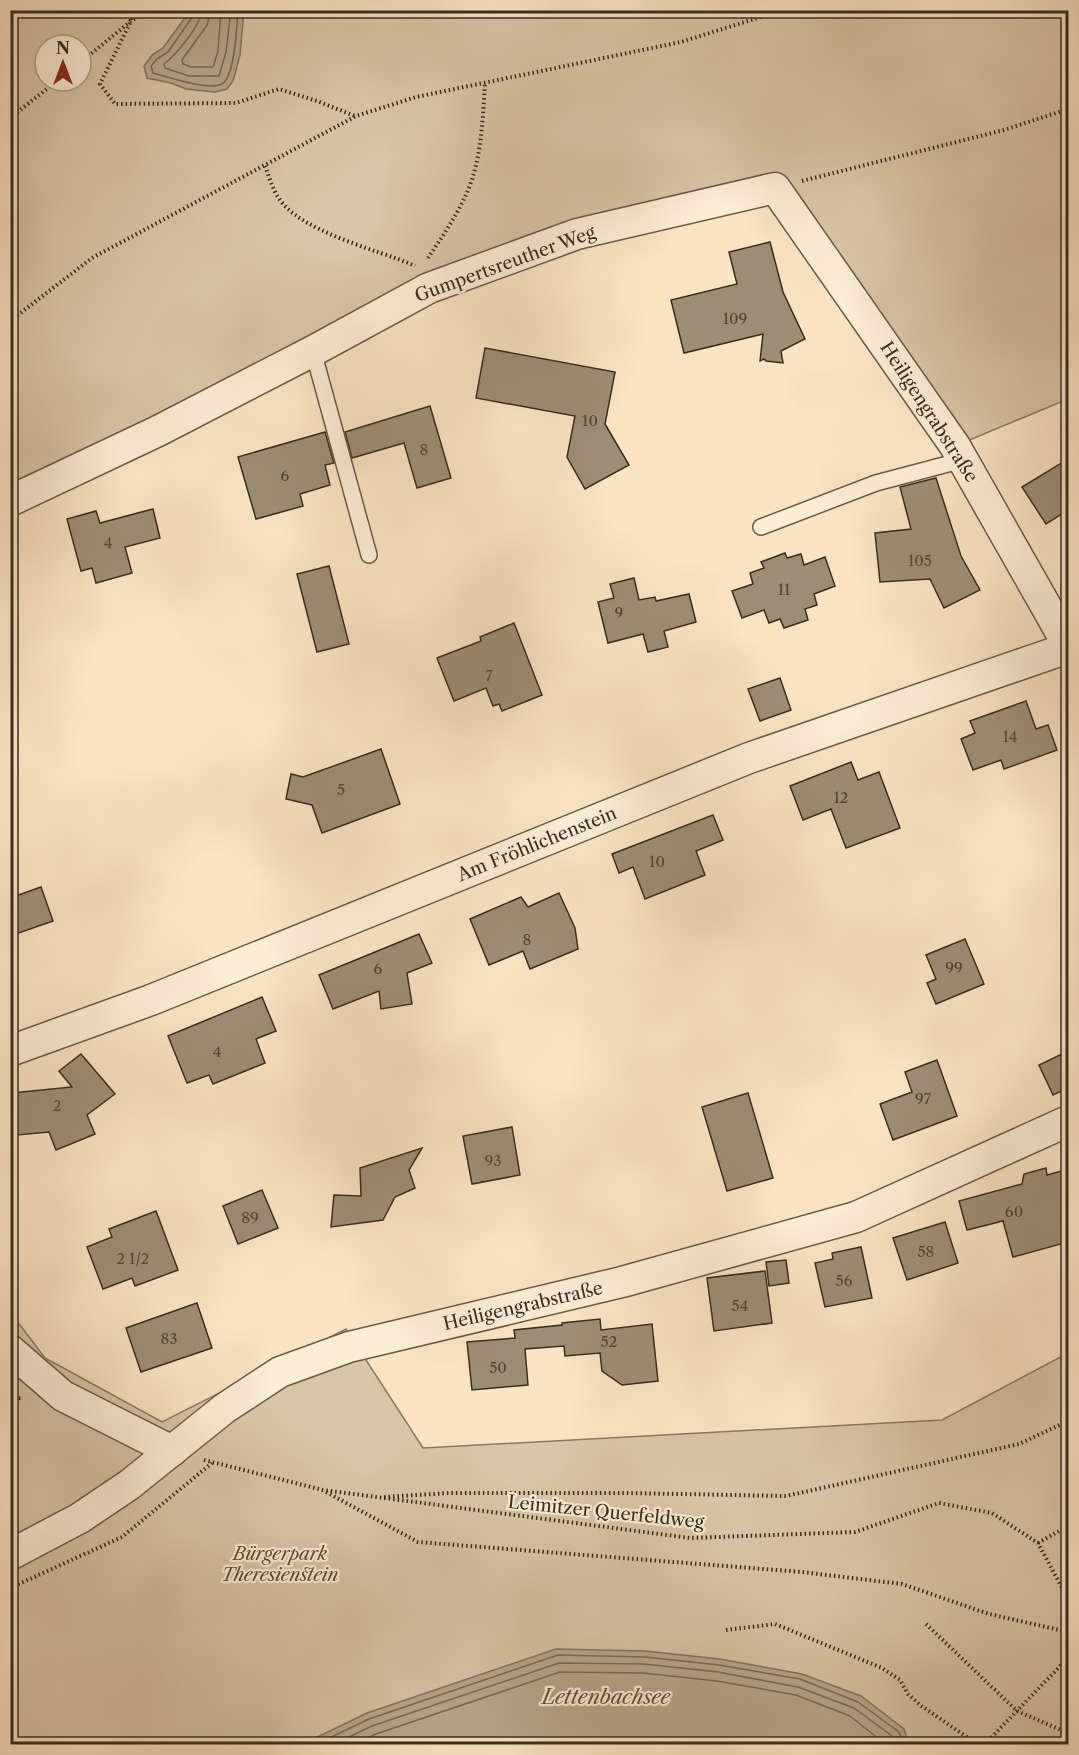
<svg xmlns="http://www.w3.org/2000/svg" width="1079" height="1755" viewBox="0 0 1079 1755" font-family="'Libre Caslon Text',serif">
<style>
.green{fill:#d9c5a7;stroke:#887a66;stroke-width:1.5;fill-rule:evenodd}
.water{fill:#b7a68c;stroke:#837662;stroke-width:1.5}
.lines{fill:none;stroke-linecap:round;stroke-linejoin:round}
.shore{stroke:#766a58;stroke-width:1.5}
.building{fill:#9c8d76;stroke:#362e24;stroke-width:1.5}
.service-casing{stroke:#675c4c;stroke-width:18}
.minor-casing{stroke:#675c4c;stroke-width:33}
.path{stroke:#362e24;stroke-width:4;stroke-dasharray:1.5 3;stroke-linecap:butt}
.service{stroke:#fcedd7;stroke-width:15}
.minor{stroke:#fcedd7;stroke-width:30}
.labels{text-anchor:middle;dominant-baseline:central;stroke-width:4.5;stroke-linejoin:round;paint-order:stroke}
.number-label{font-size:15px;fill:#504638}
.street-label{font-size:18px;fill:#362e24;stroke:#fcedd7}
.park-label{font-size:18px;font-style:italic;fill:#574c3e;stroke:#fcedd7}
.water-label{font-size:20px;font-style:italic;fill:#5d5243;stroke:#fcedd7}
</style>
<rect width="100%" height="100%" fill="#fae4c2"/>
<filter id="stains"><feTurbulence type="fractalNoise" baseFrequency=".00333" numOctaves="4"/><feColorMatrix values="0 0 0 0 .2 0 0 0 0 .09 0 0 0 0 .02 0 0 0 .5 -.17"/></filter>
<radialGradient id="worn" r=".72"><stop offset=".6" stop-color="#630" stop-opacity="0"/><stop offset="1" stop-color="#630" stop-opacity=".3"/></radialGradient>
<g class="green">
<path d="M11 11H1068V399L955 446 775 188 577 234 11 501ZM45 45H81V81H45Z"/>
<path d="M10 1312 45 1358 162 1422 346 1329 423 1448 942 1420 1068 1353V1744H11Z"/>
</g>
<g class="water">
<path d="M190 11H244L240 55 233 81 227 89 215 92 186 89 171 83 147 78 144 66 152 55 163 48Z"/>
<path d="M556 1649 645 1651 720 1659 802 1674 861 1696 904 1729 909 1744H303L367 1713Z"/>
</g>
<g class="lines">
<g class="shore">
<path d="M194 10 193 16 168 52 157 59 151 66 153 73C168 77 209 91 222 84 235 77 237 24 238 10"/>
<path d="M202 10C201 25 176 55 164 64L165 68 189 76H219L226 52 231 10"/>
<path d="M211 10 207 25 182 60 183 64 191 67H213L218 51 221 10"/>
<path d="M317 1744 369 1719 558 1655 645 1657 719 1665 800 1679 858 1702 899 1732 903 1744"/>
<path d="M334 1744 372 1726 559 1663 644 1664 718 1672 798 1687 854 1708 892 1736 895 1744"/>
<path d="M354 1744 376 1734 560 1672 643 1673 717 1681 796 1695 850 1716 885 1744"/>
</g>
</g>
<g class="building">
<path d="M770 242 783 292 805 339 781 351 783 363 766 361 764 359 760 361 763 334 684 353 671 300 737 284 729 252Z"/>
<path d="M485 348 615 372 605 424 629 465 585 489 567 457 575 416 476 398Z"/>
<path d="M430 406 451 478 417 488 404 443 352 458 345 432Z"/>
<path d="M325 432 334 463 325 465 330 485 300 494 303 506 256 519 238 457Z"/>
<path d="M1068 459V510L1046 524 1022 487Z"/>
<path d="M936 478 961 556 980 590 944 608 930 579 880 582 875 533 911 529 900 487Z"/>
<path d="M153 509 160 538 125 547 132 573 96 583 92 568 81 571 67 519 96 511 100 523Z"/>
<path d="M785 553 787 558 801 554 804 565 825 557 835 586 814 594 817 605 805 609 808 620 784 628 780 619 769 623 764 610 742 618 732 591 753 584 750 573 764 568 761 562Z"/>
<path d="M329 566 349 644 317 652 297 574Z"/>
<path d="M634 578 639 600 655 597 656 601 689 594 696 622 664 631 668 647 648 652 643 634 608 643 598 602 614 598 610 584Z"/>
<path d="M514 623 542 695 502 711 499 704 493 706 486 688 454 701 437 658 481 641 480 637Z"/>
<path d="M780 678 791 710 760 721 748 689Z"/>
<path d="M1026 701 1036 729 1048 725 1057 750 1004 769 1001 760 973 770 961 739 975 733 970 721Z"/>
<path d="M381 749 400 804 322 833 312 805 286 799 291 774 303 777Z"/>
<path d="M851 762 858 780 879 772 900 828 846 848 831 809 803 820 790 786Z"/>
<path d="M713 815 723 840 696 851 705 875 645 899 633 867 619 873 612 854Z"/>
<path d="M41 887 53 921 10 936V898Z"/>
<path d="M559 893 575 928 578 949 530 969 523 951 489 965 470 919 521 897 528 907Z"/>
<path d="M419 934 432 963 407 973 412 1004 381 1009 379 991 333 1009 319 975Z"/>
<path d="M965 939 984 984 936 1004 927 983 936 979 926 955Z"/>
<path d="M262 997 276 1031 256 1039 265 1063 213 1084 209 1075 187 1083 168 1036Z"/>
<path d="M81 1054 115 1094 87 1115 95 1134 56 1150 49 1132 17 1135 12 1093 72 1087 59 1071Z"/>
<path d="M1062 1054 1068 1068V1088L1053 1095 1039 1065Z"/>
<path d="M937 1060 957 1116 893 1140 880 1104 912 1092 905 1072Z"/>
<path d="M748 1093 773 1178 727 1191 702 1107Z"/>
<path d="M512 1127 520 1175 472 1184 463 1136Z"/>
<path d="M422 1148 409 1170 415 1188 395 1197 383 1220 331 1227 334 1195 361 1196 360 1168Z"/>
<path d="M1046 1168 1047 1175 1062 1171 1068 1191 1062 1196 1068 1220V1242L1013 1257 1003 1221 967 1230 959 1201 1022 1184 1024 1174Z"/>
<path d="M262 1190 278 1228 238 1244 223 1206Z"/>
<path d="M156 1211 178 1270 135 1286 132 1278 103 1289 87 1247 112 1237 109 1229Z"/>
<path d="M945 1222 958 1263 907 1280 893 1238Z"/>
<path d="M861 1247 872 1298 825 1307 815 1263 833 1259 832 1253Z"/>
<path d="M786 1260 789 1283 769 1286 766 1262Z"/>
<path d="M765 1271 772 1323 714 1331 707 1278Z"/>
<path d="M197 1303 212 1348 141 1372 126 1328Z"/>
<path d="M600 1319 601 1330 652 1324 658 1381 622 1385 602 1371 600 1353 565 1356 564 1346 525 1349 528 1385 472 1390 467 1342 515 1338 514 1330 562 1325V1323Z"/>
</g>
<g class="lines">
<defs>
<g id="service">
<path d="M313 351 369 555"/>
<path d="M761 527 876 483 963 460"/>
</g>
<g id="minor">
<path d="M10 501 158 431 313 351 429 288 577 234 775 188 955 446 1068 645"/>
<path d="M10 1051 151 1000 749 758 1068 648"/>
<path d="M10 1350 63 1396 172 1451"/>
<path d="M10 1555 80 1518 129 1485 225 1408 280 1372 349 1347 622 1282 856 1217 1068 1121"/>
</g>
</defs>
<use href="#service" class="service-casing"/>
<use href="#minor" class="minor-casing"/>
<g class="path">
<path d="M129 10 131 21 100 84 115 104 236 103 279 89 317 101 355 116"/>
<path d="M81 62 131 21 149 10"/>
<path d="M10 118 57 81"/>
<path d="M265 166C269 176 272 188 278 197 299 232 377 249 415 266"/>
<path d="M802 181 1004 130 1068 109"/>
<path d="M428 258C444 234 465 204 473 176 482 147 483 114 485 83"/>
<path d="M10 321 92 258 356 116 416 97 681 42 783 10"/>
<path d="M10 1399 22 1398"/>
<path d="M204 1460 323 1490 690 1538 855 1532 939 1503 992 1513 1038 1543 1068 1599"/>
<path d="M326 1492 418 1542 802 1572 902 1584 989 1614 1068 1632"/>
<path d="M384 1497 450 1493H626L786 1496 1019 1444 1068 1421"/>
<path d="M1038 1543 1068 1526"/>
<path d="M10 1588 122 1537 212 1463"/>
<path d="M926 1624 1017 1711 1068 1733"/>
<path d="M726 1630 775 1624 882 1668 900 1680 908 1694 920 1705 977 1744"/>
<path d="M985 1744 1068 1658"/>
<path d="M1067 1744 1068 1743"/>
</g>
<use href="#service" class="service"/>
<use href="#minor" class="minor"/>
</g>
<g class="labels">
<g class="number-label">
<text x="735" y="318">109</text>
<text x="590" y="420">10</text>
<text x="424" y="449">8</text>
<text x="285" y="475">6</text>
<text x="108" y="542">4</text>
<text x="920" y="560">105</text>
<text x="784" y="589">11</text>
<text x="619" y="612">9</text>
<text x="489" y="675">7</text>
<text x="1010" y="736">14</text>
<text x="341" y="789">5</text>
<text x="841" y="797">12</text>
<text x="657" y="861">10</text>
<text x="527" y="939">8</text>
<text x="954" y="967">99</text>
<text x="378" y="968">6</text>
<text x="217" y="1051">4</text>
<text x="923" y="1098">97</text>
<text x="57" y="1105">2</text>
<text x="493" y="1160">93</text>
<text x="1014" y="1211">60</text>
<text x="250" y="1217">89</text>
<text x="926" y="1251">58</text>
<text x="133" y="1258">2 1/2</text>
<text x="844" y="1280">56</text>
<text x="740" y="1305">54</text>
<text x="169" y="1338">83</text>
<text x="609" y="1341">52</text>
<text x="498" y="1367">50</text>
</g>
<g class="street-label">
<text transform="translate(505 264) rotate(-20)">Gumpertsreuther Weg</text>
<text transform="translate(929 412) rotate(57)">Heiligengrabstraße</text>
<text transform="translate(537 844) rotate(-22)">Am Fröhlichenstein</text>
<text transform="translate(523 1306) rotate(-13)">Heiligengrabstraße</text>
<text transform="translate(606 1512) rotate(6)">Leimitzer Querfeldweg</text>
</g>
<g class="park-label">
<text x="280" y="1554">Bürgerpark<tspan x="280" dy="21">Theresienstein</tspan></text>
</g>
<g class="water-label">
<text x="606" y="1697">Lettenbachsee</text>
</g>
</g>
<rect width="1079" height="1755" fill="none" stroke="#fae4c2" stroke-width="36"/>
<rect x="12" y="12" width="1055" height="1731" fill="none" stroke="#362e24" stroke-width="3"/>
<rect x="18" y="18" width="1043" height="1719" fill="none" stroke="#362e24" stroke-width="1.5"/>
<g transform="translate(63 63)"><circle r="28" fill="#fcedd7" stroke="#ada18f" stroke-width="1.5"/>
<path d="M0-4.5L10 22L0 15L-10 22Z" fill="#8f2418"/>
<text y="-9" font-size="16" font-weight="bold" text-anchor="middle" fill="#362e24">N</text>
</g>
<rect width="100%" height="100%" filter="url(#stains)"/>
<rect width="100%" height="100%" fill="url(#worn)"/>
</svg>
